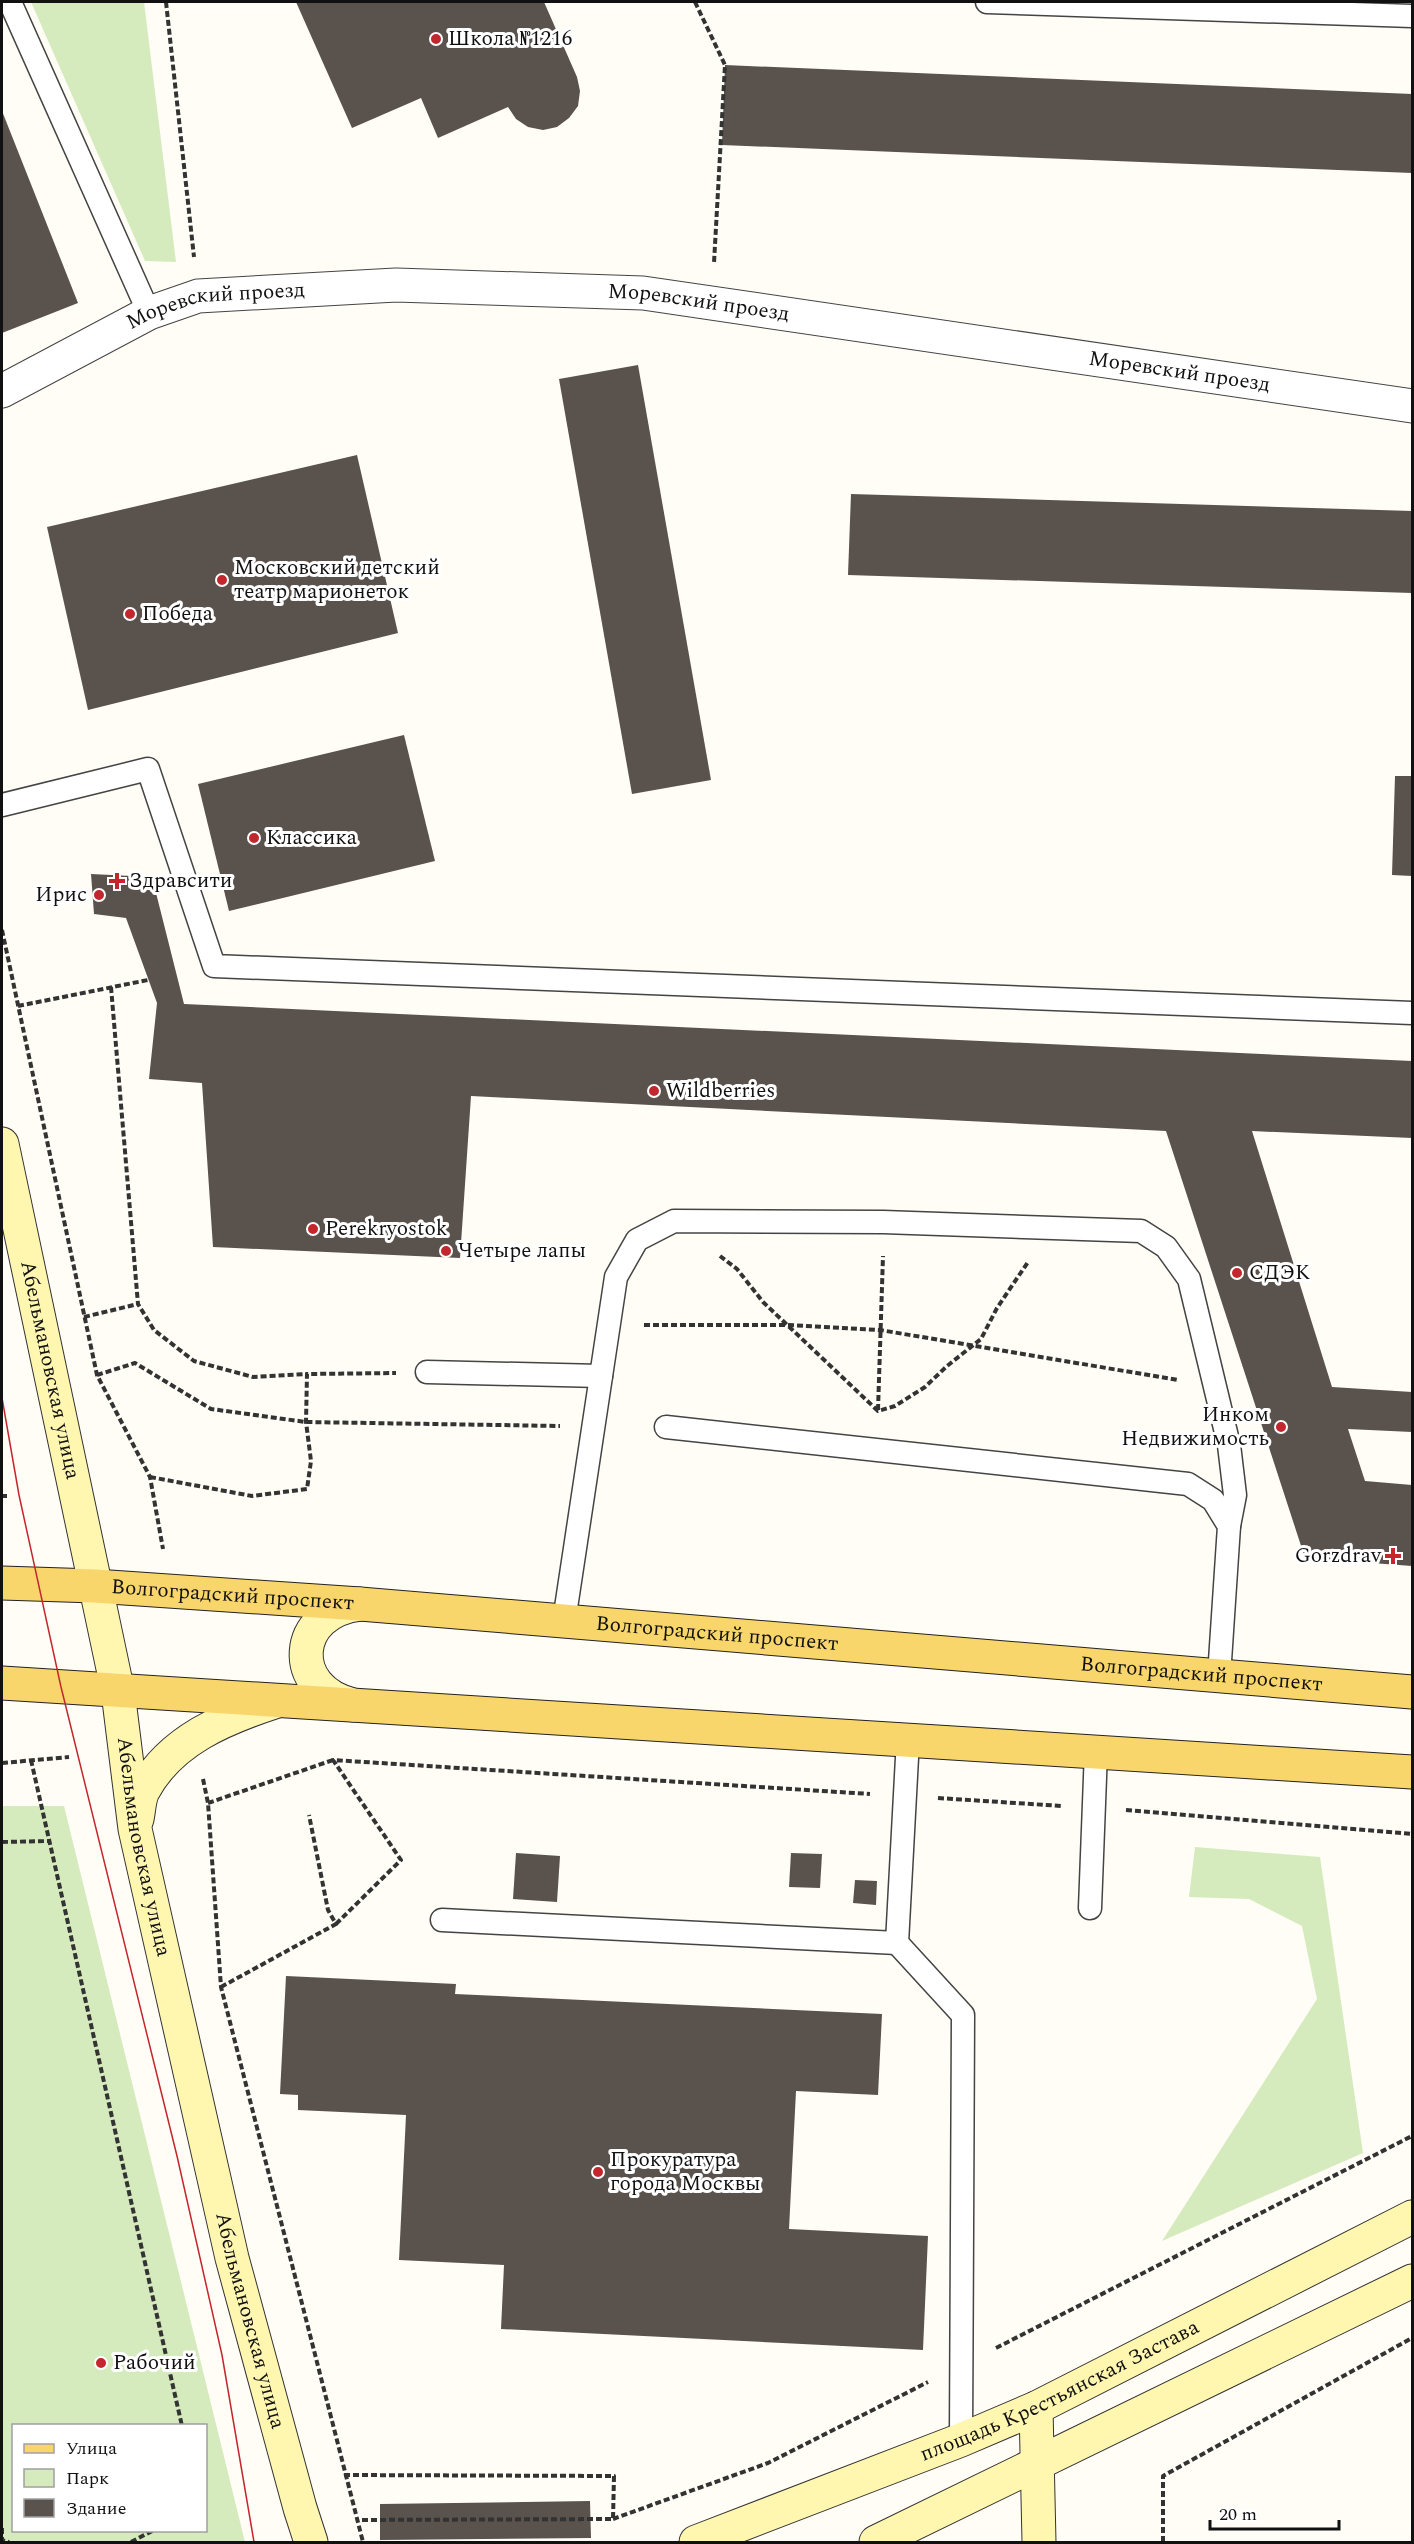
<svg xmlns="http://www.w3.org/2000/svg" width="1414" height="2544" viewBox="0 0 1414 2544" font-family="Spectral,serif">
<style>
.green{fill:#d5ebbd;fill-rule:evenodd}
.building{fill:#5a524d}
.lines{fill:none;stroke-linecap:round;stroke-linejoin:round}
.lane-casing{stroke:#444;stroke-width:25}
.street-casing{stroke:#444;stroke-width:35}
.secondary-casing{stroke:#333;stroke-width:35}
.primary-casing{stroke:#222;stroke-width:35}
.path{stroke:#333;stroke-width:4;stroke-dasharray:6 3;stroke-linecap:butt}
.lane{stroke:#fff;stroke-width:22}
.street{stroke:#fff;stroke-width:33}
.secondary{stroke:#fff6b0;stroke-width:33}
.primary{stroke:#f9d66b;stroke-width:33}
.tram{stroke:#c4262e;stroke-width:1.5}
.poi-dot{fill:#c4262e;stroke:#fff;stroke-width:2}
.labels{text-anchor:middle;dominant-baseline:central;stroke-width:6;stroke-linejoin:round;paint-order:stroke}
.poi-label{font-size:21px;fill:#111;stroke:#fff;text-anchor:start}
.street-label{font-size:21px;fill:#111;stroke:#fff}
</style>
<rect width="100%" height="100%" fill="#fffdf5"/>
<g class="green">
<path d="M31 2H144L176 262 145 261Z"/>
<path d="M2 1806H64L245 2542H2ZM14 2426H206V2530H14Z"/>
<path d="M1195 1847 1320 1857 1363 2153 1162 2241 1317 1999 1302 1926 1249 1899 1189 1897Z"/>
</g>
<g class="building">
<path d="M296 2H544L577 77 580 91 578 106 569 118 557 127 543 130 528 127 516 119 508 107 438 138 421 98 352 128Z"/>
<path d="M725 65 1412 94V173L722 145Z"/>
<path d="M2 111 78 303 2 333Z"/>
<path d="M638 365 711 780 632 794 559 379Z"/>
<path d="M357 455 398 633 88 710 47 527Z"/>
<path d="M851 494 1412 511V593L848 575Z"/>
<path d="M404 735 435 861 229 911 198 784Z"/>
<path d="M1395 776H1412V876L1392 875Z"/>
<path d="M91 874 152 877 184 1004 1412 1061V1138L1252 1131 1332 1387 1412 1392V1432L1348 1429 1365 1481 1412 1485V1566L1305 1558 1166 1131 471 1096 460 1258 213 1247 202 1083 149 1079 157 1003 126 918 94 914Z"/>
<path d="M516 1853 560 1856 557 1902 513 1899Z"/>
<path d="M791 1853 822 1854 820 1888 789 1887Z"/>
<path d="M855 1880 877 1881 876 1905 853 1903Z"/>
<path d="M286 1976 456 1984 455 1994 882 2014 878 2095 796 2091 789 2229 928 2236 923 2350 501 2329 504 2265 399 2260 406 2115 298 2110V2095L280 2094Z"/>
<path d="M590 2501 591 2538 380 2540V2504Z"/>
</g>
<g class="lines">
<defs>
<g id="lane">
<path d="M10 2 149 313"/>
<path d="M987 2 1412 16"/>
<path d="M2 805 148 769 214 966 1412 1013"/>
<path d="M427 1372 601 1376"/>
<path d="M666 1427 1188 1484 1213 1500 1229 1526 1219 1676"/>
<path d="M564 1621 616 1277 637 1240 674 1221 883 1222 1141 1231 1166 1247 1189 1279 1229 1445 1235 1495 1229 1526"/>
<path d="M1090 1908 1096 1751"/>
<path d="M442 1920 897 1943 908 1739"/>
<path d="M897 1943 963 2015 961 2440"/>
</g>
<g id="street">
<path id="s1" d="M2 391 149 313 198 296 396 285 643 293 1412 406"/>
</g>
<g id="secondary">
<path id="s2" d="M2 1144 118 1692 135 1829 232 2258 300 2508 311 2542"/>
<path d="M353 1705C287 1689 292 1612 360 1604"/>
<path d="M137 1819C139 1810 139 1799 143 1791 170 1740 225 1718 277 1701"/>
<path d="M1036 2408 1039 2542"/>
<path id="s3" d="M696 2542 961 2440 1036 2408 1412 2217"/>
<path d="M876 2542 1412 2281"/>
</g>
<g id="primary">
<path id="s4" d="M2 1583 95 1586 360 1604 1412 1692"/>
<path d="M2 1683 1412 1772"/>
</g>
</defs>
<use href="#lane" class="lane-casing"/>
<use href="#street" class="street-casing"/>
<use href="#secondary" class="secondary-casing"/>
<use href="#primary" class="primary-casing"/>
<g class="path">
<path d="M166 2 194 257"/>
<path d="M695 2 725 65 714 263"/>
<path d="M2 930 97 1375 150 1477 163 1549"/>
<path d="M111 987 138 1304 154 1330 194 1361 253 1377 307 1374"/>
<path d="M18 1006 148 980"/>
<path d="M720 1256 737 1269 763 1302 878 1411 895 1406 925 1387 947 1366 981 1339 997 1308 1028 1262"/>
<path d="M84 1317 138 1304"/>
<path d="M644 1325H788L880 1330 1178 1380"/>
<path d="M97 1375 135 1363 211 1409 306 1422 560 1426"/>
<path d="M878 1410 883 1256"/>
<path d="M150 1477 252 1496 307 1489 311 1461 306 1422 307 1374 396 1373"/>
<path d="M2 1496H7"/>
<path d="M31 1760 182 2426"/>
<path d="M2 1763 69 1757"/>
<path d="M203 1779 208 1803 221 1987 363 2542"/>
<path d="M938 1798 1062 1806"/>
<path d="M208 1803 333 1760"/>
<path d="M1126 1810 1412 1834"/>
<path d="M2 1842 50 1841"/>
<path d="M336 1924 401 1860 333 1760 870 1794"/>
<path d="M221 1987 336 1924 328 1910 309 1815"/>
<path d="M996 2348 1412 2136"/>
<path d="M344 2475 614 2476 613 2519 356 2520"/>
<path d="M613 2519 768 2463 928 2382"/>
<path d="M2 2528V2540L9 2542"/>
<path d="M131 2542 154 2530"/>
<path d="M1163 2542V2476L1412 2338"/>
</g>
<use href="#lane" class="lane"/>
<use href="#street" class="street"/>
<use href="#secondary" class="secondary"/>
<use href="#primary" class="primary"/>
<path class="tram" d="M2 1398 19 1495 61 1687 177 2156 222 2355 254 2542"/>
</g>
<g class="poi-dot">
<circle cx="436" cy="39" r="6"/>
<circle cx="222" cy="580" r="6"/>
<circle cx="130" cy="614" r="6"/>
<circle cx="254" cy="838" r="6"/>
<path d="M114 872h6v6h6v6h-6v6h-6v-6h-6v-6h6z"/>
<circle cx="99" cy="895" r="6"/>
<circle cx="654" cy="1091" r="6"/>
<circle cx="313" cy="1229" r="6"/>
<circle cx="446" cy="1251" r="6"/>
<circle cx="1237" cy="1273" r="6"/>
<circle cx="1281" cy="1427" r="6"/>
<path d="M1390 1547h6v6h6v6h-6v6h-6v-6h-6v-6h6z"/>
<circle cx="598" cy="2172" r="6"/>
<circle cx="101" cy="2363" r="6"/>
</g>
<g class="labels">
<g class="poi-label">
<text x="448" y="39">Школа №1216</text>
<text x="234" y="568">Московский детский<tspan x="234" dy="24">театр марионеток</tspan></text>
<text x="142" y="614">Победа</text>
<text x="266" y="838">Классика</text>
<text x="129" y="881">Здравсити</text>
<text x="87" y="895" text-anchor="end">Ирис</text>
<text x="666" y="1091">Wildberries</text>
<text x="325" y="1229">Perekryostok</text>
<text x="458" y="1251">Четыре лапы</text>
<text x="1249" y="1273">СДЭК</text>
<text x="1269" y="1415" text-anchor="end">Инком<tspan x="1269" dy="24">Недвижимость</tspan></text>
<text x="1381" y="1556" text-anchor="end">Gorzdrav</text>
<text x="610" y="2160">Прокуратура<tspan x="610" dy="24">города Москвы</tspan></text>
<text x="113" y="2363">Рабочий</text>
</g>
<g class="street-label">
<text stroke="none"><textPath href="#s1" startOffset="720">Моревский проезд</textPath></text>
<text stroke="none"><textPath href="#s1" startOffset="234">Моревский проезд</textPath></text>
<text stroke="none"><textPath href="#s1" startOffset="1206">Моревский проезд</textPath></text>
<text stroke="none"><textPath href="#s2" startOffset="231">Абельмановская улица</textPath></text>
<text stroke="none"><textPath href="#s4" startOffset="231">Волгоградский проспект</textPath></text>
<text stroke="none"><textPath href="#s4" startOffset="717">Волгоградский проспект</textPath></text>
<text stroke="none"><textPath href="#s4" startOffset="1203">Волгоградский проспект</textPath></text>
<text stroke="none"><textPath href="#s2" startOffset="717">Абельмановская улица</textPath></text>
<text stroke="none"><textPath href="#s2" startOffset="1203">Абельмановская улица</textPath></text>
<text stroke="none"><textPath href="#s3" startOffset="394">площадь Крестьянская Застава</textPath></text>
</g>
</g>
<rect width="1414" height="2544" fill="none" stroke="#111111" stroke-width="6"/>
<rect x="12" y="2424" width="195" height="108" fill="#ffffff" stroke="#a0a0a0" stroke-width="1.5"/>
<rect x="24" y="2444" width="30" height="9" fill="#f9d66b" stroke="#a0a0a0" stroke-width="1.5"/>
<text x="66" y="2454" font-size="18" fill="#111111">Улица</text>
<rect x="24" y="2469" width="30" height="18" fill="#d5ebbd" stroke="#a0a0a0" stroke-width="1.5"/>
<text x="66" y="2484" font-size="18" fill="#111111">Парк</text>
<rect x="24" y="2499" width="30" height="18" fill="#5a524d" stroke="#a0a0a0" stroke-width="1.5"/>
<text x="66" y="2514" font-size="18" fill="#111111">Здание</text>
<path d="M1210 2520v9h129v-9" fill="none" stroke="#111111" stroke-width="3"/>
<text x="1219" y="2520" font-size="18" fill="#111111" stroke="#ffffff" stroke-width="4.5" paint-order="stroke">20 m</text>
</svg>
